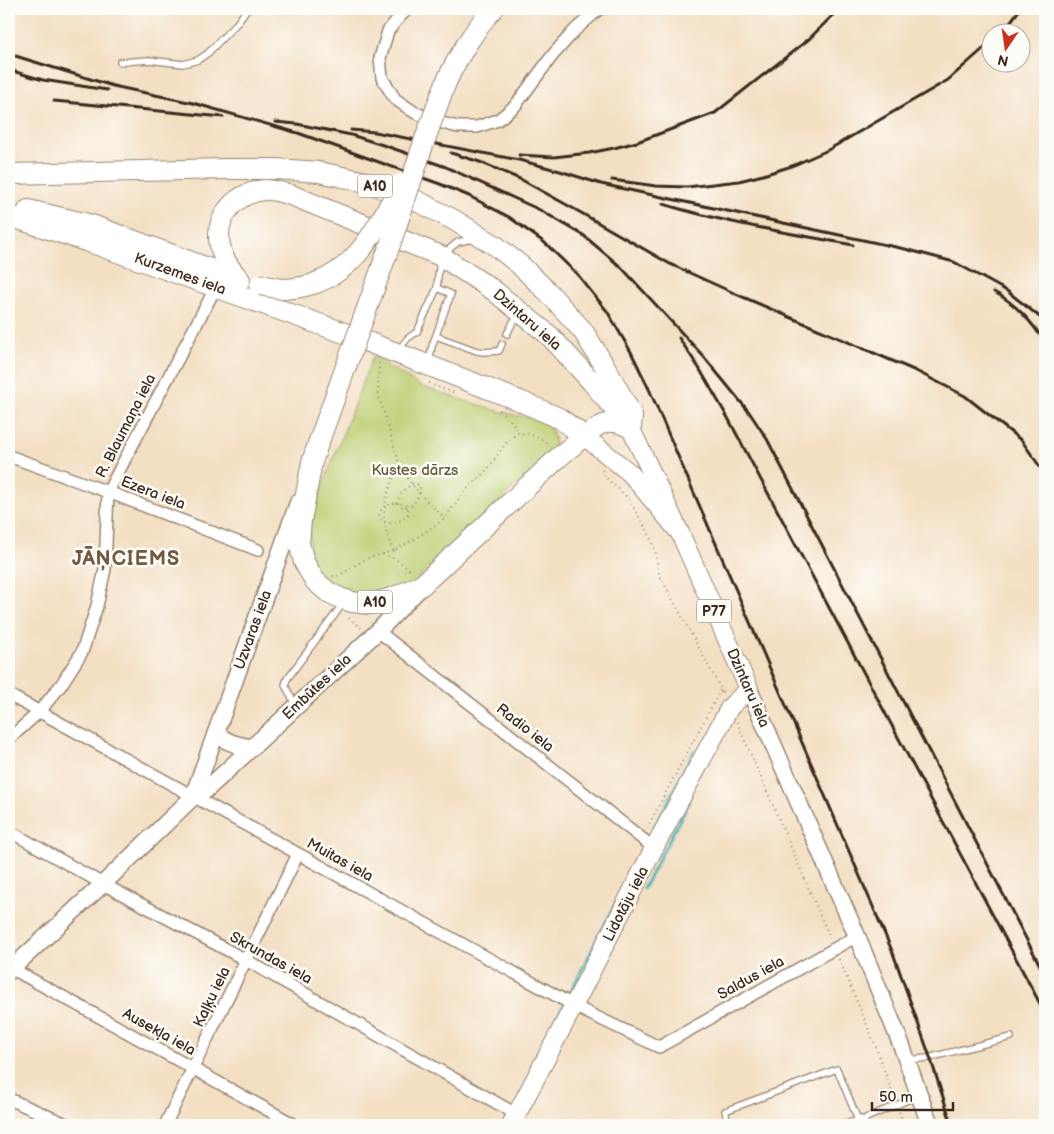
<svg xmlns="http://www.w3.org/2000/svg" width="1054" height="1134" viewBox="0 0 1054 1134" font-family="'Balsamiq Sans',sans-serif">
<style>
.green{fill:#bccd70;stroke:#7c7c47}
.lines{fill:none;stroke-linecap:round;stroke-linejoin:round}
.stream{stroke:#40b1b9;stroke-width:3}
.lane-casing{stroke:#978470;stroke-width:8}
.street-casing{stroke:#978470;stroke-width:14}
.secondary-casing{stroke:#978470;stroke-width:19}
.primary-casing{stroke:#978470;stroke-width:20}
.highway-casing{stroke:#978470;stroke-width:22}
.path{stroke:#978470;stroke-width:2;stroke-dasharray:1 4;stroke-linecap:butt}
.lane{stroke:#fff;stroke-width:5.5}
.street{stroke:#fff;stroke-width:11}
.secondary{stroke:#fff;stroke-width:16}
.primary{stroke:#fff;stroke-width:18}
.highway{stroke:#fff;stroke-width:20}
.rail{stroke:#3b2a1e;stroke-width:3}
.highway-bridge-casing{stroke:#978470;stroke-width:22;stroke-linecap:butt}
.highway-bridge{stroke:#fff;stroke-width:20}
.labels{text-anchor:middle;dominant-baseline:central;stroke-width:5;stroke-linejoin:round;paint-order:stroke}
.shield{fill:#fdfcf7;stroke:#75695f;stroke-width:1}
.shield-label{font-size:14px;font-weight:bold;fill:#3b2a1e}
.street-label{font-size:15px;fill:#3b2a1e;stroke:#fdfcf7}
.park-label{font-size:15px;fill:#625b37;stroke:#fdfcf7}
.district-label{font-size:20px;font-weight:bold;letter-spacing:1px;fill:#725a43;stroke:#fdfcf7}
</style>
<rect width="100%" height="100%" fill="#fdfcf7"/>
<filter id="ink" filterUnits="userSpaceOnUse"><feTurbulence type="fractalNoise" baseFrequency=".02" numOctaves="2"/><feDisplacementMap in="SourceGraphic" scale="10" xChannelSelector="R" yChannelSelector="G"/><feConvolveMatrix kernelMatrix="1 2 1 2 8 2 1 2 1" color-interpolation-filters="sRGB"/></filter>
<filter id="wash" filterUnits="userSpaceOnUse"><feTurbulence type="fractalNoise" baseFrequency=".0096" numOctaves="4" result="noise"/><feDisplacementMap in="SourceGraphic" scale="20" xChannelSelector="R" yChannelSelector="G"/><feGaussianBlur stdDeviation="1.12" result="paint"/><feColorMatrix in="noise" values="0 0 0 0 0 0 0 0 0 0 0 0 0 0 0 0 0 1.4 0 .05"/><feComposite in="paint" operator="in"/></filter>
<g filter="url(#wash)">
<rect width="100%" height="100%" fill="#f3dfc2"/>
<path class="green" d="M373 356 420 386 495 410 518 416 537 418 550 428 554 436 555 444 550 454 414 582 378 597 342 593 312 566 310 547V527L317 501 329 469Z"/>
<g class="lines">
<g class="stream">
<path d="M651 834 694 751"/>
<path d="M643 889 689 802"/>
<path d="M569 995 624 887"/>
<path d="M545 1042 563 1006"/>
</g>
</g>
</g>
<g filter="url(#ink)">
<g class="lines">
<defs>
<g id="lane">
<path d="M120 62 149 60 183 64 198 60 208 53 237 23 247 9"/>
<path d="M444 253 458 242 473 239"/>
<path d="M507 334 513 322 521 316"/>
<path d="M436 336 477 351 484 352 499 351 502 344"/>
<path d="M398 350 408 338 417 332 437 288"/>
<path d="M429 362 432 346 451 294 437 288 438 276 440 261"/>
<path d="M295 704 285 685 287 679 339 609"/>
<path d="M909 1060 928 1058 1011 1037"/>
<path d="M729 1125 725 1111 837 1069 858 1120"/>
<path d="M843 1125 861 1119"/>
<path d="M863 1125 866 1118 917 1096"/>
</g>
<g id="street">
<path d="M408 9 400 16 388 31 380 58 382 78 395 99 414 112 438 122 458 127H477L498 120 515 106 552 56 575 30 599 9"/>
<path d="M9 456 108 492 258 550"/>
<path d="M378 631 654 848"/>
<path d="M9 695 584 1011 659 1047 857 936"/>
<path d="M9 739 39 712 61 685 82 652 97 606 105 569 108 492 124 461 216 287"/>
<path d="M9 831 103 884 246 960 516 1114"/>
<path d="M9 967 295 1125"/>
<path d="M9 1099 68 1125"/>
<path d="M165 1125 298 854"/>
</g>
<g id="secondary">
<path d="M749 689 857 936 901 1044 930 1125"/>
<path d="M216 733C231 745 234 743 251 748"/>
<path d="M193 797 298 503"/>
<path d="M9 971 103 884 193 797 206 790 378 631 419 589"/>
</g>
<path id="primary" d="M511 1125 574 1005 654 848 730 707 749 689 680 533 631 429C610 418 602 422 584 436L630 473 680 533"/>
<g id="highway">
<path d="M443 90C452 66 475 28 493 9"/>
<path d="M9 174 227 169H276L319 172 366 182 415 200 454 220 496 246 520 265 549 293 583 331 604 365 632 415 631 429"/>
<path d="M28 210 92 225 240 280"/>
<path d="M9 216 95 244 350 335 520 401 559 418 584 436 559 457 422 585 392 598 369 604 352 602 340 598 328 592 315 581 304 562 299 543 301 521 312 462 318 444"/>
<path d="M239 279C232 271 225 263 222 253 211 221 232 194 264 190 272 189 283 193 291 195L441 256 493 290 550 336 592 382 626 423"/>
</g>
</defs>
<use href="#lane" class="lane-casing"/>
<use href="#street" class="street-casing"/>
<use href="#secondary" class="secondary-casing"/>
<use href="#primary" class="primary-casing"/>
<use href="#highway" class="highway-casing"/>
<g class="path">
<path d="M379 363 378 393 399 463C409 485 427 502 445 518"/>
<path d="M429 383 435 386 455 393"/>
<path d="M499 410 513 423 518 433"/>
<path d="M602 470 606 478 628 498 649 534 656 554 659 574 723 693"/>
<path d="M412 484H417L420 486C421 494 412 513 401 506 392 500 407 487 412 484Z"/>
<path d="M396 503 404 504 408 507V514C400 523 386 528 379 516 380 507 388 504 396 503Z"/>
<path d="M394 551C376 515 386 498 399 463"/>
<path d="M383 554C395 558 404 564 412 573"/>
<path d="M333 576 336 577 343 573 364 560 374 556 394 551 413 540 437 524 445 518 465 491 487 470 506 443 518 433C531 434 540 436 549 446"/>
<path d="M349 618 361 628"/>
<path d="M737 722 830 938"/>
<path d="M647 828 721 689"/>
<path d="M839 959 874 1042 894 1098"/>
<path d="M899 1112 904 1125"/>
</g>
<use href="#lane" class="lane"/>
<use href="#street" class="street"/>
<use href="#secondary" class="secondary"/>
<use href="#primary" class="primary"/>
<use href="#highway" class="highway"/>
<g class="rail">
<path d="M1001 32 1005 29 1020 9"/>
<path d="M9 54 113 86 193 103 298 133 440 184 469 196 509 217 545 243 577 274 607 311 631 352 649 389 893 953 930 1057 952 1125"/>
<path d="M9 70 43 80 107 90"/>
<path d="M54 101 223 117"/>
<path d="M275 122 297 124 351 135 386 146 446 167 540 210 583 235 622 268 704 357 749 412 767 439 1045 975"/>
<path d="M351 130 375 132 519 160 560 171 601 184 905 249 954 262 1007 291 1041 318 1045 323"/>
<path d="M451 153 480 162 522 180 576 210 670 264 736 294 916 371 965 396 1022 441 1045 474"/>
<path d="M519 155 554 157 589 153 614 148 637 142 715 113 809 39 839 9"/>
<path d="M612 180 656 186 687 187 739 181 763 175 792 166 828 150 948 80 992 41"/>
<path d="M663 204C725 223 789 233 853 245"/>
<path d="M994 292C1014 302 1034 324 1045 343"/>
<path d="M679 338 699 368 728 418 1045 1013"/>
</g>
<defs>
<g id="highway-bridge">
<path d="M260 285C267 286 275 288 282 289 292 289 303 287 313 284 359 269 379 223 401 184"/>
<path d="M318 444 391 242 424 142 443 90"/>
</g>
</defs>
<use href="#highway-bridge" class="highway-bridge-casing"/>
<use href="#highway-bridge" class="highway-bridge"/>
</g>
</g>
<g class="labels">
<g class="shield">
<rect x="357.5" y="174.5" width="35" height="23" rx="4"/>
<rect x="357.5" y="590.5" width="35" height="23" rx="4"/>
<rect x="696.5" y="599.5" width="35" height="23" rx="4"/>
</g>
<g class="shield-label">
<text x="375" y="186">A10</text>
<text x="375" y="602">A10</text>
<text x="714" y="611">P77</text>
</g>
<g class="street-label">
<text transform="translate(180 274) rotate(20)">Kurzemes iela</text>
<text transform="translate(527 320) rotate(41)">Dzintaru iela</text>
<text transform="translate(126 426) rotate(-63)">R. Blaumaņa iela</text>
<text transform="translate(153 493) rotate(21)">Ezera iela</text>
<text transform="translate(253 630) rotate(-70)">Uzvaras iela</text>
<text transform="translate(317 687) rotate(-43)">Embūtes iela</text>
<text transform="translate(748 688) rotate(66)">Dzintaru iela</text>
<text transform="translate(525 728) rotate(38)">Radio iela</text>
<text transform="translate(340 860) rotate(29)">Muitas iela</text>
<text transform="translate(626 904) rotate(-63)">Lidotāju iela</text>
<text transform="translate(271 958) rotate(29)">Skrundas iela</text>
<text transform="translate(751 978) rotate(-29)">Saldus iela</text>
<text transform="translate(212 997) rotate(-64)">Kaļķu iela</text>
<text transform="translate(159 1032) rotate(29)">Ausekļa iela</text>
</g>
<g class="park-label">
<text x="415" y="470">Kustes dārzs</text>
</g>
<g class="district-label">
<text x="126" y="559">JĀŅCIEMS</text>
</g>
</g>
<rect width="1054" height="1134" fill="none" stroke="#fdfcf7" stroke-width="30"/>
<g transform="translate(1006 48) rotate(193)"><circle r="24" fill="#fdfcf7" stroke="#afa8a0"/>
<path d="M0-4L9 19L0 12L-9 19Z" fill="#c8321e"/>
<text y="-8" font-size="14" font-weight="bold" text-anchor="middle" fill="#3b2a1e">N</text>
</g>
<path d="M872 1102v8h81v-8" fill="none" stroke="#3b2a1e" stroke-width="2.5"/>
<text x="879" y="1102" font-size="15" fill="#3b2a1e" stroke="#fdfcf7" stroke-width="4" paint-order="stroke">50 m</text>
</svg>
